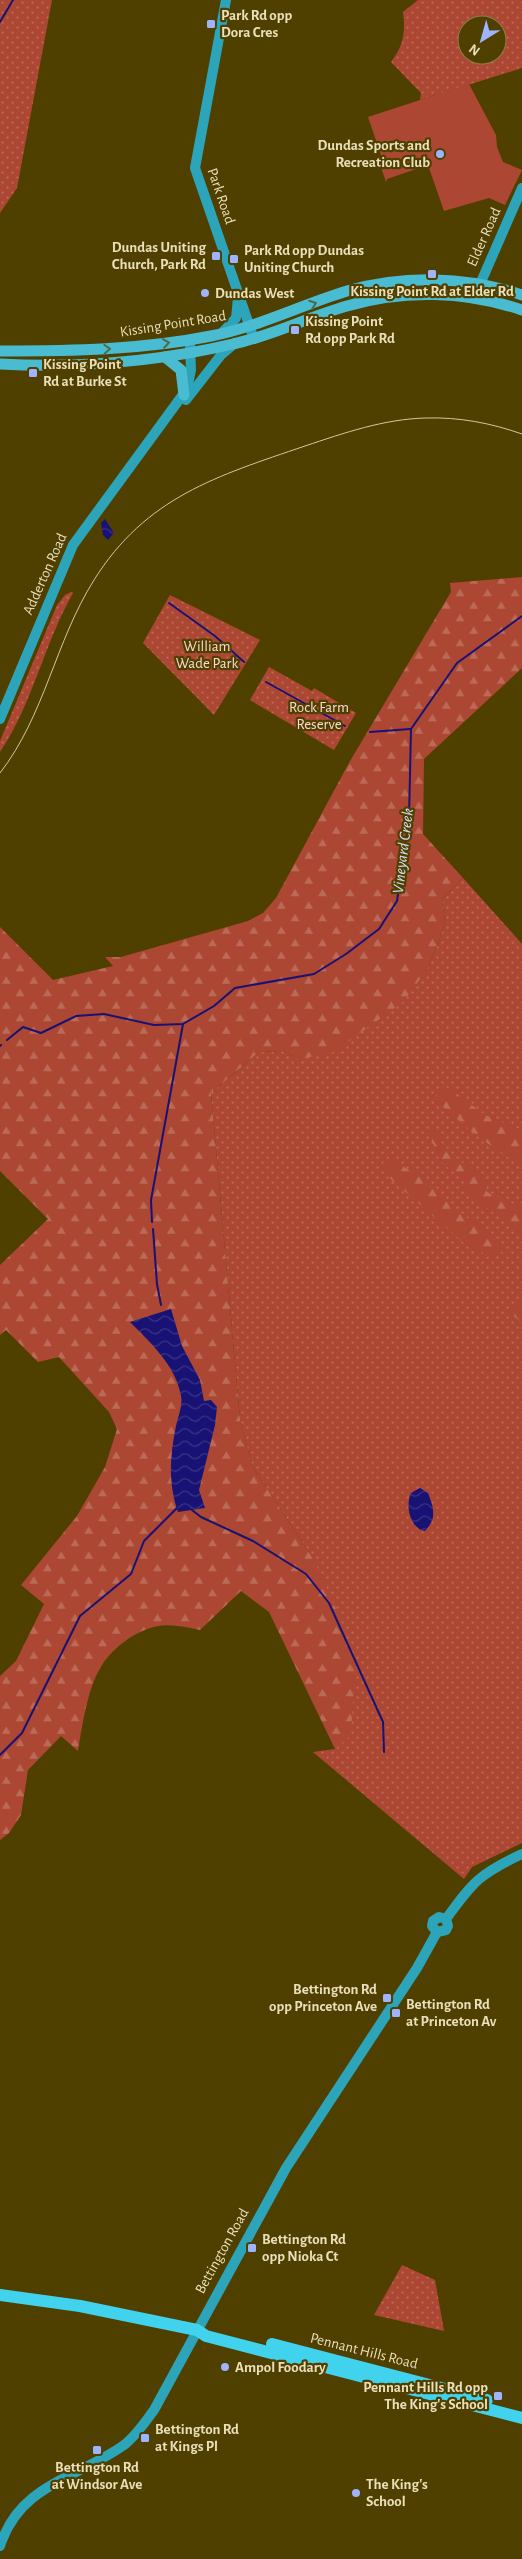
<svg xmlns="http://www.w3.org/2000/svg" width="522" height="2559" viewBox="0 0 522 2559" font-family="'Alegreya Sans',sans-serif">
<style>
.green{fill:url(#green-dots);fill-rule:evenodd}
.forest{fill:url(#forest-firs)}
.pitch{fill:#ac4733}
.water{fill:url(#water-waves)}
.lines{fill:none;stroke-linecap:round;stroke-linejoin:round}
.stream{stroke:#181274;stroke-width:2}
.secondary{stroke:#2ca5bb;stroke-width:10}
.primary{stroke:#4abcd2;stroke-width:11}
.highway{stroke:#41d3ee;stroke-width:12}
.tram{stroke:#d3c79f;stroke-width:1}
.oneway{stroke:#4e6b4a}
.poi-dot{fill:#a0b3fd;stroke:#504000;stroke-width:2}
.labels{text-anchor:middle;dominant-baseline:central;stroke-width:4.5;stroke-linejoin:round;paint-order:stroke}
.poi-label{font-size:15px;font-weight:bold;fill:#eadfbb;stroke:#504000;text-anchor:start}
.street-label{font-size:15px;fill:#eadfbb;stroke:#504000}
.park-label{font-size:15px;fill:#fadad3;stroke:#504000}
.water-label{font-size:16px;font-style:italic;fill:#d4dcf6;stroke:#504000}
</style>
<defs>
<pattern id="green-dots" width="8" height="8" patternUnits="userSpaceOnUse" patternTransform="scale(1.25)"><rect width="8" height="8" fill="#ac4733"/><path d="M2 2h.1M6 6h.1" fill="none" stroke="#bb6a58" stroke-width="1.8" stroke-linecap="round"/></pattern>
<pattern id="forest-firs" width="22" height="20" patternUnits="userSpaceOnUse" patternTransform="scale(1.25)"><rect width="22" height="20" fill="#ac4733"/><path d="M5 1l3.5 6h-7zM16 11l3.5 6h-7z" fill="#bb6a58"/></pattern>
<pattern id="water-waves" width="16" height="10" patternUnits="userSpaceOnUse" patternTransform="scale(1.25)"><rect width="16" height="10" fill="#181274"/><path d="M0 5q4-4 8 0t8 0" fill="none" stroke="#3a3486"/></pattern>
</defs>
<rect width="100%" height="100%" fill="#504000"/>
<g class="green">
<path d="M0 0H52L17 188 0 213Z"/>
<path d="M418 0H522V68L420 100 421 93 391 62C403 46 406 33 403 12ZM467 25H497V55H467Z"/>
<path d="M71 592 73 593C44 644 33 703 0 752V741L57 605 65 595Z"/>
<path d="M170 595 260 640 214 715 143 643Z"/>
<path d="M269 667 312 691 314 688 356 713 334 750 250 700Z"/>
<path d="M463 878 522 944V1843L472 1867 464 1879 313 1752 335 1749 314 1560 252 1466 240 1419 211 1093 259 1052 283 1051 300 1059 426 971 438 944 445 922 442 899Z"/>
<path d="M402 2265 435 2280 444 2331 374 2315Z"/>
</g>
<g class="forest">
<path d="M522 577V668L424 759 423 834 463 878 442 899 445 922 438 944 426 971 403 1002 334 1052 300 1059 283 1051 259 1052 211 1093 240 1419 252 1466 314 1560 341 1620 355 1665 351 1735 335 1749 269 1612 241 1591 200 1630C186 1627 172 1624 158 1626 135 1630 108 1651 98 1672 87 1693 82 1727 78 1751L61 1736 28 1770 21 1815 9 1833 0 1840V1676L16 1661 44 1604 21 1585 77 1516 105 1467 117 1429 109 1412 59 1357 38 1362 6 1330 0 1335V1265L48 1219 0 1171V927L53 980 113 966 105 957H121L248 921 263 913 276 898 350 761 451 592 450 583Z"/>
<path d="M440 1087 449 1088 485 1115 522 1130V1167L477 1136 434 1099Z"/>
<path d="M435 1129 440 1141 460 1162 469 1165 485 1179 487 1192 522 1208V1240C511 1230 500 1216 487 1208 477 1201 469 1200 463 1188L468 1184 440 1161 429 1133Z"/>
<path d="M386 1157C401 1167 418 1172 431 1183 447 1196 459 1219 480 1223L522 1263V1268L501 1251 495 1256 487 1257 481 1251H473L385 1174 383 1163Z"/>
<path d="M522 1298V1323L511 1314 510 1309Z"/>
</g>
<path class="pitch" d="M469 84 496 135 497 147 503 162 522 170 505 205 489 198 444 211 428 165 387 179 386 182 380 164 383 161 368 117Z"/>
<g class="water">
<path d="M105 519 114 533 108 540 103 535 101 523Z"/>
<path d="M171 1309 182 1346 200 1380 204 1401 211 1400 217 1407 215 1425 199 1490 205 1508 178 1512C168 1483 170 1456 176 1426 178 1417 183 1405 181 1396 176 1366 151 1343 130 1322Z"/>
<path d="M420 1488 428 1493C434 1509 437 1518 425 1531 410 1529 405 1505 411 1493Z"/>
</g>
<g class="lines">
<g class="stream">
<path d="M0 22 13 0"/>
<path d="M169 603 215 636 244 662"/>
<path d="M266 682 345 726"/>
<path d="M370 732 410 729"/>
<path d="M7 1040 23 1027 41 1033 76 1016 104 1014 154 1025 183 1024 214 1006 235 988 314 974 346 954 379 929 397 901 409 819 411 729 457 663 522 616"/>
<path d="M0 1046 1 1045"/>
<path d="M152 1222 151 1200 183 1024"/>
<path d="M153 1229 157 1284 161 1305"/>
<path d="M192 1510 201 1517 253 1541 306 1574 329 1603 383 1722 384 1752"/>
<path d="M0 1755 22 1733 80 1616 131 1574 144 1541 177 1508"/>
</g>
<g class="secondary">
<path d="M226 0 195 168 254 339"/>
<path d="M474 298 522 188"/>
<path d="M221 334 236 318 238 298"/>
<path d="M186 400 221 355 234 344"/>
<path d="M0 719 73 545 187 389 191 370 190 345"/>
<path d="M446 1919C473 1882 479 1874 522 1854"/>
<path d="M437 1932 432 1926 433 1921 439 1917 446 1919"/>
<path d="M437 1932 446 1930 448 1926 446 1919"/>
<path d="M0 2546C20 2484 76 2479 124 2445 136 2436 145 2422 154 2410L286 2168 417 1968 437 1932"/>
</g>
<g class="primary">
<path d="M0 351C71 351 141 350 211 336 258 327 301 305 347 291 404 275 466 276 522 295"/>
<path d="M165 357 181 370 184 395"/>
<path d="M0 364C78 368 156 362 233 344 272 336 308 317 347 306 404 289 466 291 522 310"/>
</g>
<g class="highway">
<path d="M0 2295 80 2306 197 2330 206 2336 522 2418"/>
<path d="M272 2344 487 2400"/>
</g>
<path class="tram" d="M0 773C45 715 55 642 94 580 146 497 217 476 305 446 344 433 384 419 426 418 459 417 491 423 522 434"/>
</g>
<defs><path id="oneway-chevron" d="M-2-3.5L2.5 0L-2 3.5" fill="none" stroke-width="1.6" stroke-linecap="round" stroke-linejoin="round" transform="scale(1.25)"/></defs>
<g class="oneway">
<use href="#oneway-chevron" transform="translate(313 304) rotate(-20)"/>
<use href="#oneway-chevron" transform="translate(166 343) rotate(-8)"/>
<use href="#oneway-chevron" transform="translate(107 349) rotate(-3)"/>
</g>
<g class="poi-dot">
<rect x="206" y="19" width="10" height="10" rx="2.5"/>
<circle cx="440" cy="154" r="5"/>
<rect x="211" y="251" width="10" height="10" rx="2.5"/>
<rect x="229" y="254" width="10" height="10" rx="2.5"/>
<rect x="427" y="269" width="10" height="10" rx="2.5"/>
<circle cx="205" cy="293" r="5"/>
<rect x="290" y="325" width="10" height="10" rx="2.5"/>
<rect x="28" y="368" width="10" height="10" rx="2.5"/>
<rect x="382" y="1993" width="10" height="10" rx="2.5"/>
<rect x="391" y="2008" width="10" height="10" rx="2.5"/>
<rect x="247" y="2243" width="10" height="10" rx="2.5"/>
<circle cx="225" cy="2367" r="5"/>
<rect x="493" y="2391" width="10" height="10" rx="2.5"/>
<rect x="140" y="2433" width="10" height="10" rx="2.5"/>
<rect x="92" y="2445" width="10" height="10" rx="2.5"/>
<circle cx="356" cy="2493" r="5"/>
</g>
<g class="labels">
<g class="poi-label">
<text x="221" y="15">Park Rd opp<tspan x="221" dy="17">Dora Cres</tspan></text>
<text x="430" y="145" text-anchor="end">Dundas Sports and<tspan x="430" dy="17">Recreation Club</tspan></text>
<text x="206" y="247" text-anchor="end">Dundas Uniting<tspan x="206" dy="17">Church, Park Rd</tspan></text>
<text x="244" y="250">Park Rd opp Dundas<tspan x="244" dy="17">Uniting Church</tspan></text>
<text x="432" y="291" text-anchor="middle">Kissing Point Rd at Elder Rd</text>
<text x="215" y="293">Dundas West</text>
<text x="305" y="321">Kissing Point<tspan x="305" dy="17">Rd opp Park Rd</tspan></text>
<text x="43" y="364">Kissing Point<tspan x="43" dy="17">Rd at Burke St</tspan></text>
<text x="377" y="1989" text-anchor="end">Bettington Rd<tspan x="377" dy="17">opp Princeton Ave</tspan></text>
<text x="406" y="2004">Bettington Rd<tspan x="406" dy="17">at Princeton Av</tspan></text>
<text x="262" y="2239">Bettington Rd<tspan x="262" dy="17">opp Nioka Ct</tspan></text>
<text x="235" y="2367">Ampol Foodary</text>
<text x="488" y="2387" text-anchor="end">Pennant Hills Rd opp<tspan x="488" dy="17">The King's School</tspan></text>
<text x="155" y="2429">Bettington Rd<tspan x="155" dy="17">at Kings Pl</tspan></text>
<text x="97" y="2467" text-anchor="middle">Bettington Rd<tspan x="97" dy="17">at Windsor Ave</tspan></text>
<text x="366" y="2484">The King's<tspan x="366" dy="17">School</tspan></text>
</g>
<g class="street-label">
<text transform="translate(221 196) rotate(71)">Park Road</text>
<text transform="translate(484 237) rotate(-66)">Elder Road</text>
<text transform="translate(173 324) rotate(-9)">Kissing Point Road</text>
<text transform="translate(45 574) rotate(-66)">Adderton Road</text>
<text transform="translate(222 2251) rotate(-61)">Bettington Road</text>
<text transform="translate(364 2351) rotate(14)">Pennant Hills Road</text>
</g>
<g class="park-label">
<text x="207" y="646">William<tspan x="207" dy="17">Wade Park</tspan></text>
<text x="319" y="707">Rock Farm<tspan x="319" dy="17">Reserve</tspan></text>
</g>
<g class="water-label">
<text transform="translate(403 851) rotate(-83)">Vineyard Creek</text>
</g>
</g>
<g transform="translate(482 40) rotate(217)"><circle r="24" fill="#504000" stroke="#8e804b"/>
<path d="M0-4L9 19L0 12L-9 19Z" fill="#a0b3fd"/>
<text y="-8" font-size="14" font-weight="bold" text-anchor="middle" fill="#eadfbb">N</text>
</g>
</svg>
